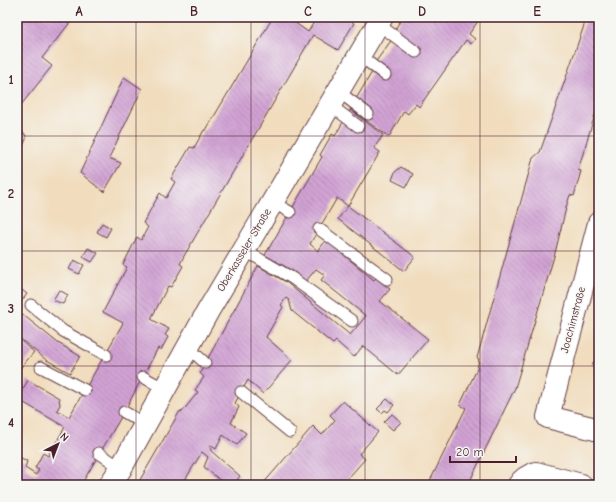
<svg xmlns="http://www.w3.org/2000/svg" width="616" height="502" viewBox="0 0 616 502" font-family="'Comic Neue',sans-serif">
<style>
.building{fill:url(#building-back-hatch)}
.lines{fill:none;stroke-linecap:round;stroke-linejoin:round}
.service-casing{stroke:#633c41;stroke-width:13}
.minor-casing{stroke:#633c41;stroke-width:24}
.service{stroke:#fff;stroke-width:11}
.minor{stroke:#fff;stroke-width:22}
.grid{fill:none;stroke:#4a1f2b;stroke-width:1;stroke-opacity:0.55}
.labels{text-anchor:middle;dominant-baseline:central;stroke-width:3;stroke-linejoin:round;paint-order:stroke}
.street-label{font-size:11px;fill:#4a1f2b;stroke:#f6f6f2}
.neatline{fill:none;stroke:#4a1f2b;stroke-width:1.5}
.grid-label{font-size:13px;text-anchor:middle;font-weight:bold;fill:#4a1f2b}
</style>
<defs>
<pattern id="building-back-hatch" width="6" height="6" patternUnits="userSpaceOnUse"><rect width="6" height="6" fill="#d1a3d4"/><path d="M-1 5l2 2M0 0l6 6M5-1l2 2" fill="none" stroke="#ac84ac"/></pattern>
</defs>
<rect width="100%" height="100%" fill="#f6f6f2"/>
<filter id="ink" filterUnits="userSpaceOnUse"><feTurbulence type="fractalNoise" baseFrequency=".025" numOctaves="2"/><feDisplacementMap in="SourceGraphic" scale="8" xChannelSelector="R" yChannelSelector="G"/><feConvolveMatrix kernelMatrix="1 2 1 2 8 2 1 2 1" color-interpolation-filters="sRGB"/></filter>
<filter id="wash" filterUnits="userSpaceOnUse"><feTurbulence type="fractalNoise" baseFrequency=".012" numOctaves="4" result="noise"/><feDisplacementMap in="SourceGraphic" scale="16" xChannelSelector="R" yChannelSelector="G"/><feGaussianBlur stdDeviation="0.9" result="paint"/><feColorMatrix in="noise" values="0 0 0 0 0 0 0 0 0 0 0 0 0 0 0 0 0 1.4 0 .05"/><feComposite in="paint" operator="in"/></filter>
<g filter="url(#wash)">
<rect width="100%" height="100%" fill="#f1ddbe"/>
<g id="blocks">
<g class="building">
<path d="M25 17H68L72 20 42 58 52 66 21 105 17 102V49L22 43 17 38V27Z"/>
<path d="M273 17H287L308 32 317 17H344L354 23 338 50 313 35 184 256 180 264 183 266 171 287 168 286 151 319 169 329 165 335 168 337 161 350 158 348 124 412 81 485H38L33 481 31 485H17V456L27 461 25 468 36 475 39 470 35 468 43 453 48 456 65 427 19 400 17 399V386L23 389 28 380 59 398 60 405 57 410 69 417 123 323 103 312 127 267 123 265 137 237 141 240 148 227 143 223 160 193 166 198 175 182 171 179 190 147 194 148 204 130H206Z"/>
<path d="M403 17 406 19 408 17H481L469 34 475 39 471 44 466 40 419 107 416 104 408 114 404 111 389 137 350 109 372 72 369 71 398 31 395 29Z"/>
<path d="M587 17H599V101L578 170 581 171 574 196 570 195 567 204 555 253 515 388 468 485H428L466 408 460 405 477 369 479 359 477 358 533 158 540 152Z"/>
<path d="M124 77 142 89 109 158 121 163 104 192 80 173Z"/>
<path d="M350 110 383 135 374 148 380 152 348 206 337 198 310 244 318 251 326 240 374 280 376 278 390 289 380 301 428 339 398 375 363 346 354 357 336 341 333 344 292 311 289 300 286 298 281 305 283 307 266 337 292 360 263 394 248 380 235 403 239 407 231 423 246 433 237 445 223 435 216 449 210 445 211 451 240 476 233 485H226L204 467 208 457 202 452 182 485H137L180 411 182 412 198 392 195 390 204 377 200 373 258 266 286 282 350 335 366 316 321 280 325 275 316 269 306 281 293 271 265 255 322 157 320 155 332 134 335 136Z"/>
<path d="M401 167 413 174 406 187 392 180 395 172Z"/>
<path d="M348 206 415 257 404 271 338 219Z"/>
<path d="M102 223 111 228 106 237 97 232Z"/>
<path d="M88 248 98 253 92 262 83 257Z"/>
<path d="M74 260 84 265 79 274 69 269Z"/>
<path d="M17 286 27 294 17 307Z"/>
<path d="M59 290 68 295 63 304 53 300Z"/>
<path d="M17 310 58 343 80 356 70 373 45 359 17 336Z"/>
<path d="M17 338 34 352 17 372Z"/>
<path d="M599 355V370L592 364Z"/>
<path d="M387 399 394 405 388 412 385 410 382 413 377 409Z"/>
<path d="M343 401 378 432 359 454 365 459 342 485H262L313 426 322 435 335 420 330 415Z"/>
<path d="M392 414 401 422 393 430 384 422Z"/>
</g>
</g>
</g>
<g filter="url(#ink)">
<use href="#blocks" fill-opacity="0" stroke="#633c41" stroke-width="1"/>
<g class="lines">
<defs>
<g id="service">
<path d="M378 24 416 52"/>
<path d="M359 55 385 75"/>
<path d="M338 91 368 114"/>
<path d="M330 105 358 126"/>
<path d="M17 136 20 138 17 144"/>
<path d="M272 202 290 212"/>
<path d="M319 229 387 279"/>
<path d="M244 250 292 278 352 321"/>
<path d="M31 305 63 331 106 355"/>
<path d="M188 347 205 363"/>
<path d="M41 367 85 390"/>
<path d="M143 377 165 389"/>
<path d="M241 392 290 432"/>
<path d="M124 412 145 424"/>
<path d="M99 453 121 468"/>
</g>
<g id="minor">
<path d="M599 223 548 417 599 430"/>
<path d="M110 485 121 468 208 311 382 17"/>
<path d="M519 485C523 478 529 475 536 473L581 485"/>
</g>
</defs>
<use href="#service" class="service-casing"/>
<use href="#minor" class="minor-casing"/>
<use href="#service" class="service"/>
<use href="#minor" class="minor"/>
</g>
</g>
<path class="grid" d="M136 17V485M251 17V485M365 17V485M480 17V485M17 136H599M17 251H599M17 366H599"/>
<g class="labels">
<g class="street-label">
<text transform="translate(244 250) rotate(-59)">Oberkasseler Straße</text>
<text transform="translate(573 320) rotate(-75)">Joachimstraße</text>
</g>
</g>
<rect width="616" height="502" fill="none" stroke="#f6f6f2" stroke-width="44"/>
<g transform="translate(58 444) rotate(42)" stroke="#f6f6f2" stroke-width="3" paint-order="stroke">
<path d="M0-3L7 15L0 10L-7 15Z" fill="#4a1f2b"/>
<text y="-6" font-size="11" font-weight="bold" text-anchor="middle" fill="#4a1f2b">N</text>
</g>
<path d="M450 456v6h66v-6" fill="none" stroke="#4a1f2b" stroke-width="2"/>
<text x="456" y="456" font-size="12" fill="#4a1f2b" stroke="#f6f6f2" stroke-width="3" paint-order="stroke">20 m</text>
<rect x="22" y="22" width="572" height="458" class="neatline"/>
<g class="grid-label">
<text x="79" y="16">A</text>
<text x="194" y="16">B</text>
<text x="308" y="16">C</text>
<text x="422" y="16">D</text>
<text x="537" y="16">E</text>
<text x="11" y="84">1</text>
<text x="11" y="198">2</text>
<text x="11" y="313">3</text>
<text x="11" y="427">4</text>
</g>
</svg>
